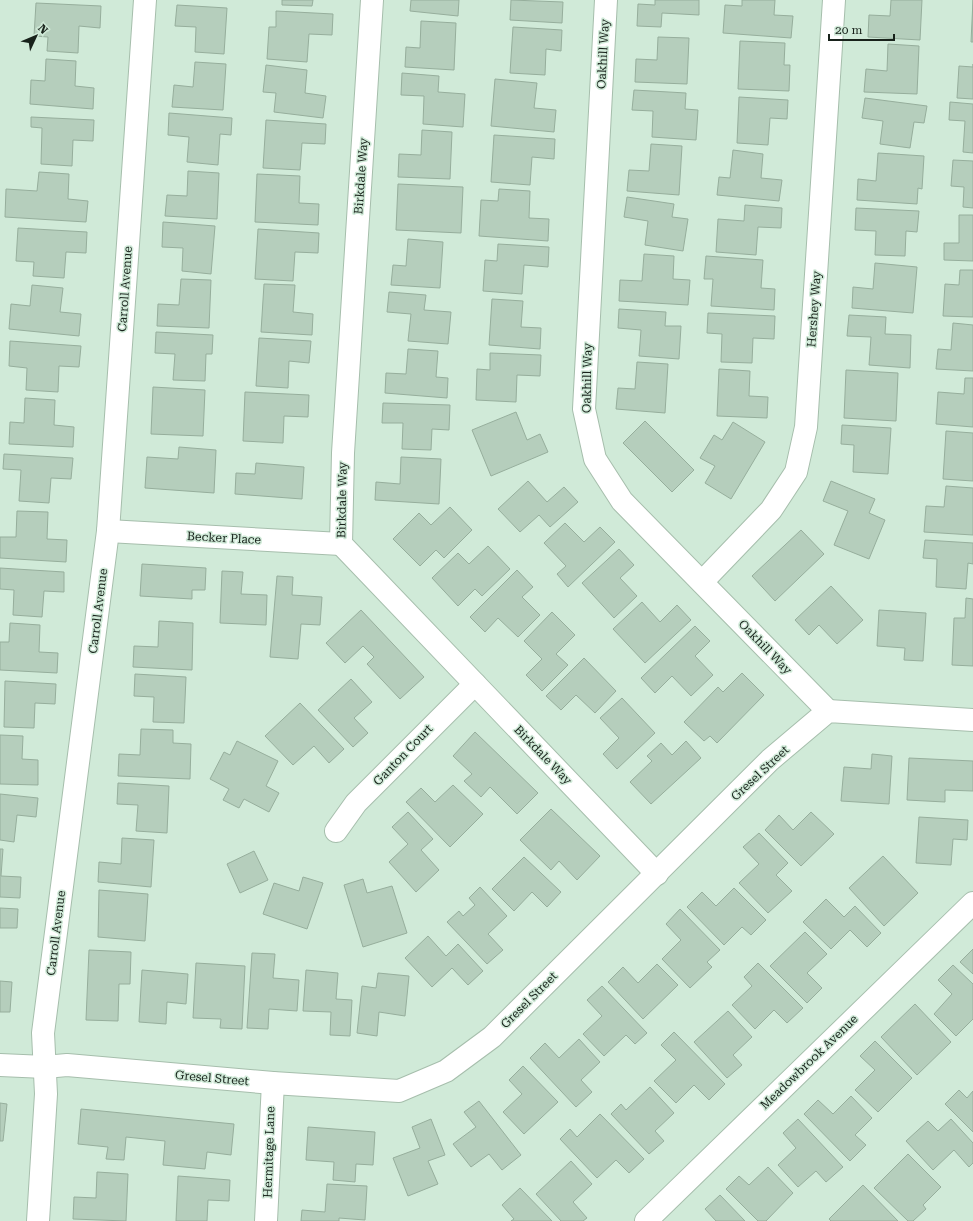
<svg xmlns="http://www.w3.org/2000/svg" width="973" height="1221" viewBox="0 0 973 1221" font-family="'Roboto Serif',serif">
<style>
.building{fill:#b5cebc;stroke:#96ae9c}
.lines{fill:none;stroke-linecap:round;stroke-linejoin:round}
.minor-casing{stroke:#a6beac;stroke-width:24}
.minor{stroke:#fff;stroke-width:22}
.labels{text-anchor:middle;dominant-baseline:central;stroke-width:3;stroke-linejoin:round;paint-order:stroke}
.street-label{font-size:12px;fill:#18221b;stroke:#d0ead8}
</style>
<rect width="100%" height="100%" fill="#d0ead8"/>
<g class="building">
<path d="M282 0H313L312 6 282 5Z"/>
<path d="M411 0H459L458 16 410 11Z"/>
<path d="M511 0 563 2 562 23 510 20Z"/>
<path d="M655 0H699V15L662 13 661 27 637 26 638 4 655 5Z"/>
<path d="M742 0H775L774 15 793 16 791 38 723 33 725 5 742 6Z"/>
<path d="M891 0H922L920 40 868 37 869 15 890 16Z"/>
<path d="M973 0V42H971Z"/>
<path d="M36 3 101 6 100 28 79 26 78 53 47 51 48 37 34 36Z"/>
<path d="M177 5 227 8 224 54 195 52 196 27 175 26Z"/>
<path d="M276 11 333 14 332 35 309 34 307 62 267 59 269 27H276Z"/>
<path d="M421 21 456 23 454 70 405 67 406 47 420 48Z"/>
<path d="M513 27 562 30 561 51 546 49 545 75 510 73Z"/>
<path d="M658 37 689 38 687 84 635 82 636 59 657 60Z"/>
<path d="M740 41 785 43 784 65H790L789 91 738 89Z"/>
<path d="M888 44 919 46 917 94 864 92 866 69 887 71Z"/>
<path d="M46 59 76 61 75 86 94 88 93 109 30 104 31 80 45 81Z"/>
<path d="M195 62 226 64 223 110 172 107 174 85 193 87Z"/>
<path d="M973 64V99L957 98 959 66 973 67Z"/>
<path d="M266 65 307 70 305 93 326 96 323 118 274 112 276 93 263 92Z"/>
<path d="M402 73 439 76 438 92 465 94 463 127 423 124 424 96 401 95Z"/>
<path d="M495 79 537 83 534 108 556 110 554 132 491 126Z"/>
<path d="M634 90 686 93 685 109 698 110 696 140 652 137 653 111 632 110Z"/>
<path d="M739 97 788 100 787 119 770 118 768 145 737 143Z"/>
<path d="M865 98 927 106 924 123 914 122 910 148 880 144 883 121 862 118Z"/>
<path d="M950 102 973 104V153L963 152 965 121 949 120Z"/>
<path d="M169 113 232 118 231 135 220 134 218 165 187 162 189 137 168 135Z"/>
<path d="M31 117 94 120 93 141 73 140 72 166 41 164 42 128 31 127Z"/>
<path d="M266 120 326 124 325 144 302 143 300 170 263 168Z"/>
<path d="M422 130 452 132 450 179 398 177 399 154 421 155Z"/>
<path d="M494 135 555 139 554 159 532 157 530 185 491 182Z"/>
<path d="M651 144 682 146 679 195 627 191 629 170 649 171Z"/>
<path d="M733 150 763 154 761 178 782 180 779 201 717 195 719 177 730 178Z"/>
<path d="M878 153 924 156 922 189 918 188 917 204 857 200 858 179 876 181Z"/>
<path d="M953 160 973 161V208L963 207 964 187 951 186Z"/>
<path d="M188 171 219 173 217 219 165 216 167 195 187 196Z"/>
<path d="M39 172 69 174 68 199 88 201 86 222 5 217 6 189 37 191Z"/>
<path d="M257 174 300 176 299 203 319 204 318 225 255 222Z"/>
<path d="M398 184 463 187 461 233 396 230Z"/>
<path d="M499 189 530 191 529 218 549 219 548 241 479 236 481 200 498 201Z"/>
<path d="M627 197 674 204 672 217 688 219 683 251 645 245 648 221 624 217Z"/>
<path d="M745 205 782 208 781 228 758 227 756 255 716 252 718 219 744 221Z"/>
<path d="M856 208 919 211 917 232 906 231 905 256 875 255 876 231 855 230Z"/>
<path d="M959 215H973V261L944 260V243H959Z"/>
<path d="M163 222 215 226 211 274 182 271 183 248 162 247Z"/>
<path d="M18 228 87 232 86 253 66 252 64 278 33 276 34 262 16 261Z"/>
<path d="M258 229 319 233 318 253 295 252 293 281 255 279Z"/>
<path d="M408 239 443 242 440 288 391 285 393 265 406 266Z"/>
<path d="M498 244 549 247 548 267 524 265 522 294 483 291 485 260 497 261Z"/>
<path d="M644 254 674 256 673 279 690 280 688 305 619 301 620 280 642 281Z"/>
<path d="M706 256 763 260 761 288 775 289 774 310 711 306 713 279H704Z"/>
<path d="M875 263 917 267 913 313 852 308 853 287 873 289Z"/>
<path d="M960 270H973V317L943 316 945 284 959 285Z"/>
<path d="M181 279 211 280 209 328 157 326 158 304 179 305Z"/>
<path d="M264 284 295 285 293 312 313 314 312 335 261 332Z"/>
<path d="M32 285 63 288 60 312 81 314 79 336 9 329 11 304 30 306Z"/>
<path d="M389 292 426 295 424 310 451 312 448 344 408 341 411 314 387 312Z"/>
<path d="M492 299 523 301 521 327 541 328 540 349 489 345Z"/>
<path d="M619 309 666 312 665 326H681L679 359 639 356 641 330 618 328Z"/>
<path d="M708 313 775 316 774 339 753 338 752 363 721 362 722 334 707 333Z"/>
<path d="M849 315 886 317 885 334 911 335 910 368 869 365 871 337 847 336Z"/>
<path d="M953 323 973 325V371L936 369 938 349 951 350Z"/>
<path d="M156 332 213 335 212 354H206L205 381 173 380 175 354 155 353Z"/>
<path d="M259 338 311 341 309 363 289 361 288 388 256 386Z"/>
<path d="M10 341 81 346 79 367 59 366 58 392 26 390 27 368 9 366Z"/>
<path d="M408 349 438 351 436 377 448 378 447 398 385 393 386 373 406 374Z"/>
<path d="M490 353 541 355 540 376 517 375 516 402 476 400 477 369 490 370Z"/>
<path d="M637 362 668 364 665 413 616 409 618 388 635 389Z"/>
<path d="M719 369 750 371 749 396 768 397 767 418 717 416Z"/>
<path d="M846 370 898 373 896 421 844 418Z"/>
<path d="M965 378H973V427L936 424 938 392 964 394Z"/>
<path d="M153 387 205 390 203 436 151 434Z"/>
<path d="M245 392 309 395 308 417 284 416 283 443 243 441Z"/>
<path d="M25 398 55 400 54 425 74 427 73 447 9 444 10 422 24 423Z"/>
<path d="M383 403 450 405 449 430 432 429 431 450 402 449 403 423H382Z"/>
<path d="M516 412 527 440 540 434 548 452 491 476 472 430Z"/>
<path d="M645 421 694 470 672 492 623 443Z"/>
<path d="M733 422 765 442 731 499 705 483 715 466 700 458 714 435 722 440Z"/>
<path d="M842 425 891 428 888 474 853 472 854 445 841 444Z"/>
<path d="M946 431 973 433V481L943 479Z"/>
<path d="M179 447 216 450 214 493 145 488 147 457 178 459Z"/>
<path d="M4 454 73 458 71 479 51 478 49 503 19 501 21 470 3 469Z"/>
<path d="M401 457 441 459 439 504 375 500 376 482 400 484Z"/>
<path d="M256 463 304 467 302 499 235 494 236 473 255 474Z"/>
<path d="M528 481 547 502 564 487 578 502 550 527 539 515 520 532 498 509Z"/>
<path d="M831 481 875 499 869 513 885 520 869 559 834 545 848 511 823 501Z"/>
<path d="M946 486 973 488V535L924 532 926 506 944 507Z"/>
<path d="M450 507 472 530 444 558 436 550 420 566 393 539 419 513 431 525Z"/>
<path d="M17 511 48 512 47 539 67 540 66 562 0 558V537H16Z"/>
<path d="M565 523 584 542 600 527 615 542 568 587 557 574 566 566 544 543Z"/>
<path d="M801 530 824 554 775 601 752 576Z"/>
<path d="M925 540 973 543V564L968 563 966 589 936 587 937 559 923 558Z"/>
<path d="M488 546 510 569 482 596 475 589 458 606 432 578 458 553 469 564Z"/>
<path d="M619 549 634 565 620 578 637 596 614 618 582 583Z"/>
<path d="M142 564 206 568 205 590H192V599L140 596Z"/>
<path d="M0 568 64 572V592L44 591 42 617 13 615 14 590 0 589Z"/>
<path d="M517 570 533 587 522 597 540 615 518 637 498 618 485 632 470 617Z"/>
<path d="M222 571 243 572 241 594 267 595 266 625 220 623Z"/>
<path d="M277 576 293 577 292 595 322 597 320 625 301 624 298 659 270 657Z"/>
<path d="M831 586 863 620 837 644 819 625 809 635 795 620Z"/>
<path d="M966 598 973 599V666L952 665 954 618H965Z"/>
<path d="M642 602 660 622 677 605 691 620 645 663 613 629Z"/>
<path d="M361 610 424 677 400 699 367 664 374 657 363 646 345 663 326 643Z"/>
<path d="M879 610 926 613 923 661 904 660 905 648 877 646Z"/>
<path d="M552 612 575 635 556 654 568 665 542 691 526 675 542 659 524 641Z"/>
<path d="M159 621 193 623 192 670 133 667 134 646 158 647Z"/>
<path d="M10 623 40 625 39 652 58 653 57 673 0 670V642H9Z"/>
<path d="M695 626 710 641 695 656 713 675 691 696 672 676 655 693 641 678Z"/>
<path d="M584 658 616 691 595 713 576 695 561 710 546 696Z"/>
<path d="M742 673 764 695 717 743 710 736 704 741 684 722 718 687 723 692Z"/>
<path d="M135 674 186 677 184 723 153 722 154 697 134 696Z"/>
<path d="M351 679 372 702 354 718 368 733 353 747 318 710Z"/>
<path d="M5 681 56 684 55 704 35 703 34 728 4 727Z"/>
<path d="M622 698 655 733 617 769 603 754 619 738 600 718Z"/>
<path d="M300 703 344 749 329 763 314 746 293 765 265 736Z"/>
<path d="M141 729 173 730V743L191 744 190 779 118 776 119 754 140 755Z"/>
<path d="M475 732 538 793 517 814 490 787 481 797 464 781 472 774 453 756Z"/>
<path d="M0 735 23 736 22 759 38 760V785L0 784Z"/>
<path d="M237 741 278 761 266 786 279 793 269 812 244 799 239 808 223 800 229 789 210 779 224 752 230 755Z"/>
<path d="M686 741 701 758 651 804 630 782 652 761 647 756 661 743 672 755Z"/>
<path d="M872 754 892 756 889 804 841 801 844 767 871 769Z"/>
<path d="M909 758 973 761V791L945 790V802L907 800Z"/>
<path d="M118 783 169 786 167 833 136 831 138 805 117 804Z"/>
<path d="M453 785 483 814 450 847 406 802 421 788 435 802Z"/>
<path d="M0 794 38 798 36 817 17 815 14 842 0 840Z"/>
<path d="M551 809 600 856 577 880 559 861 551 870 520 840Z"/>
<path d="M408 812 433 839 421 850 439 870 416 892 389 862 408 844 392 827Z"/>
<path d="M811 812 834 834 801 866 765 830 779 815 793 830Z"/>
<path d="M919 817 968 820 967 840 953 839 951 865 916 863Z"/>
<path d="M759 833 788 863 776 875 792 891 768 913 739 883 759 864 743 847Z"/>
<path d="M122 838 154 840 151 887 98 882 99 862 121 864Z"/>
<path d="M0 849H3L1 876 21 877 20 898 0 897Z"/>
<path d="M254 851 268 880 240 893 227 864Z"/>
<path d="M883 856 918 893 884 926 849 888Z"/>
<path d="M524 857 561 892 547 907 532 892 514 911 492 889Z"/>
<path d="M303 877 323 883 307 929 263 914 274 883 299 891Z"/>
<path d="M363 879 367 893 392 886 407 933 363 947 344 885Z"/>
<path d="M480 887 507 916 488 934 503 950 487 964 447 922 459 911 463 916 475 905 469 898Z"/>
<path d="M734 888 766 920 751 935 742 927 724 945 687 907 702 892 716 906Z"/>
<path d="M99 890 148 894 145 941 98 937Z"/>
<path d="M826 899 844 917 855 906 881 933 867 947 850 930 831 949 803 922Z"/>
<path d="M0 908 18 909 17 928H0Z"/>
<path d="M680 909 720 950 707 962 712 967 690 988 662 959 681 940 666 924Z"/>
<path d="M805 932 827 954 807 973 822 988 807 1003 770 966Z"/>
<path d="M428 936 446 956 458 944 483 971 468 985 452 968 432 987 405 958Z"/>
<path d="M973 949V974L960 962Z"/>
<path d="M89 950 131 952 130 984H119L118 1021 86 1020Z"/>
<path d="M252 953 275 954 273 978 299 980 297 1011 269 1009 268 1029 247 1028Z"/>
<path d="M196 963 245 966 242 1029 220 1028 221 1019 193 1018Z"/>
<path d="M758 963 803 1008 787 1023 774 1010 755 1029 732 1005 752 986 744 977Z"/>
<path d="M657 964 678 985 643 1019 608 982 623 967 638 983Z"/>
<path d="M953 965 973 984V1019L956 1036 934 1014 952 994 938 980Z"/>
<path d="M142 970 188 974 186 1004 167 1002 166 1024 139 1022Z"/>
<path d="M306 970 338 973 336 999 352 1000 350 1036 330 1035 331 1012 303 1011Z"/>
<path d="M378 973 409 976 405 1016 379 1012 377 1036 357 1033 362 986 376 988Z"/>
<path d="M0 981 12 982 10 1012H0Z"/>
<path d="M602 986 647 1033 635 1044 626 1035 604 1056 583 1034 602 1016 587 1000Z"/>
<path d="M915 1004 951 1042 917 1075 881 1037Z"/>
<path d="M728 1011 752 1037 733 1055 742 1065 727 1078 694 1042Z"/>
<path d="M674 1032 725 1084 709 1100 694 1085 676 1103 654 1081 676 1060 661 1045Z"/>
<path d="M579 1039 600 1062 581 1080 592 1092 576 1107 530 1058 545 1043 559 1058Z"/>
<path d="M875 1041 912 1078 878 1112 855 1090 875 1070 860 1056Z"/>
<path d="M523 1066 558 1102 524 1134 503 1112 522 1094 509 1080Z"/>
<path d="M650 1087 674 1113 655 1131 664 1141 649 1154 611 1114 621 1104 626 1110Z"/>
<path d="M959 1090 967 1098 973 1091V1132L945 1104Z"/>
<path d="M851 1096 872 1118 855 1135 866 1145 850 1161 804 1114 818 1100 833 1114Z"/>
<path d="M479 1101 521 1155 502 1170 489 1154 471 1167 453 1144 476 1127 464 1112Z"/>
<path d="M0 1103 7 1104 3 1141H0Z"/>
<path d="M81 1109 234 1124 231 1155 207 1152 205 1169 163 1165 165 1141 126 1137 124 1160 106 1159 108 1147 78 1144Z"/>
<path d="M600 1114 644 1159 629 1173 616 1160 597 1178 560 1139 570 1129 577 1137Z"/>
<path d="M431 1119 445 1155 428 1161 438 1184 408 1196 393 1158 420 1148 412 1127Z"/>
<path d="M798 1119 843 1167 826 1182 816 1171 798 1187 778 1165 796 1148 783 1133Z"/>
<path d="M951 1119 973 1143V1163L969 1167 954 1150 933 1170 906 1141 928 1121 938 1131Z"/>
<path d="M308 1127 375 1132 373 1165 356 1164 355 1182 333 1180 334 1162 306 1160Z"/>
<path d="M908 1154 941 1187 923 1205 926 1209 913 1221H908L874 1188Z"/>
<path d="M571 1161 592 1184 573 1202 587 1218 583 1221H561L536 1194Z"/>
<path d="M768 1167 793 1193 766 1221H758L726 1189 739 1176 749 1185Z"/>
<path d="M97 1172 128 1174 126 1221 73 1219 74 1197 96 1198Z"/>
<path d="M178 1176 230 1180 229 1201 208 1200 207 1221H176Z"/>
<path d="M327 1184 367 1186 365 1220 339 1218V1221H301L302 1210 325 1212Z"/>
<path d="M863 1185 898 1221H831L829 1219Z"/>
<path d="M520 1188 552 1221H511L514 1219 502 1205Z"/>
<path d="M720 1195 745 1221H716L705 1209Z"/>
</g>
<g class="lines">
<defs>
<g id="minor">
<path d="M372 0 343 453 341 544 657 874"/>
<path d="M606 0 584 409 595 459 622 501 828 711"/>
<path d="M108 531 341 544"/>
<path d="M702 582 771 510 796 472 806 427 834 0"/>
<path d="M336 831 356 803 475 684"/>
<path d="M0 1065 45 1067 67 1065 273 1083 399 1091 446 1071 492 1037 770 760 828 711 973 720"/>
<path d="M38 1221 46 1094 43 1033 108 531 145 0"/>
<path d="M266 1221 273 1083"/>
<path d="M646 1221 973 903"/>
</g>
</defs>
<use href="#minor" class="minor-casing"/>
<use href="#minor" class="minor"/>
</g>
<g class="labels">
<g class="street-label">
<text transform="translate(603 54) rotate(-87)">Oakhill Way</text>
<text transform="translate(361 176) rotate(-86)">Birkdale Way</text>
<text transform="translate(125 289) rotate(-86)">Carroll Avenue</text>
<text transform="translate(814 309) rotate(-86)">Hershey Way</text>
<text transform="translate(587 378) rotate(-89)">Oakhill Way</text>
<text transform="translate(342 500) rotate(-89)">Birkdale Way</text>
<text transform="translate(224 538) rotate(3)">Becker Place</text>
<text transform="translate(98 611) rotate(-83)">Carroll Avenue</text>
<text transform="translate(765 647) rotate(46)">Oakhill Way</text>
<text transform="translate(403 755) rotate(-46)">Ganton Court</text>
<text transform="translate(543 755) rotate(46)">Birkdale Way</text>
<text transform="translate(760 773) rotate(-43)">Gresel Street</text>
<text transform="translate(56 933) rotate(-83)">Carroll Avenue</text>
<text transform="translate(529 1000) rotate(-45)">Gresel Street</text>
<text transform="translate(809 1062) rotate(-44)">Meadowbrook Avenue</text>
<text transform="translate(212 1078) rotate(5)">Gresel Street</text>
<text transform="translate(269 1152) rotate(-88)">Hermitage Lane</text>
</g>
</g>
<g transform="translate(36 36) rotate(46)" stroke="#d0ead8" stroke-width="3" paint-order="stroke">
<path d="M0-3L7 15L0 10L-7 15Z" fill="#18221b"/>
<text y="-6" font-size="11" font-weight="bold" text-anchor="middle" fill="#18221b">N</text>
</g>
<path d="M829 34v6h65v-6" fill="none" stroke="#18221b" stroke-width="2"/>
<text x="835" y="34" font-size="12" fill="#18221b" stroke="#d0ead8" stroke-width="3" paint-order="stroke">20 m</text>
</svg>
